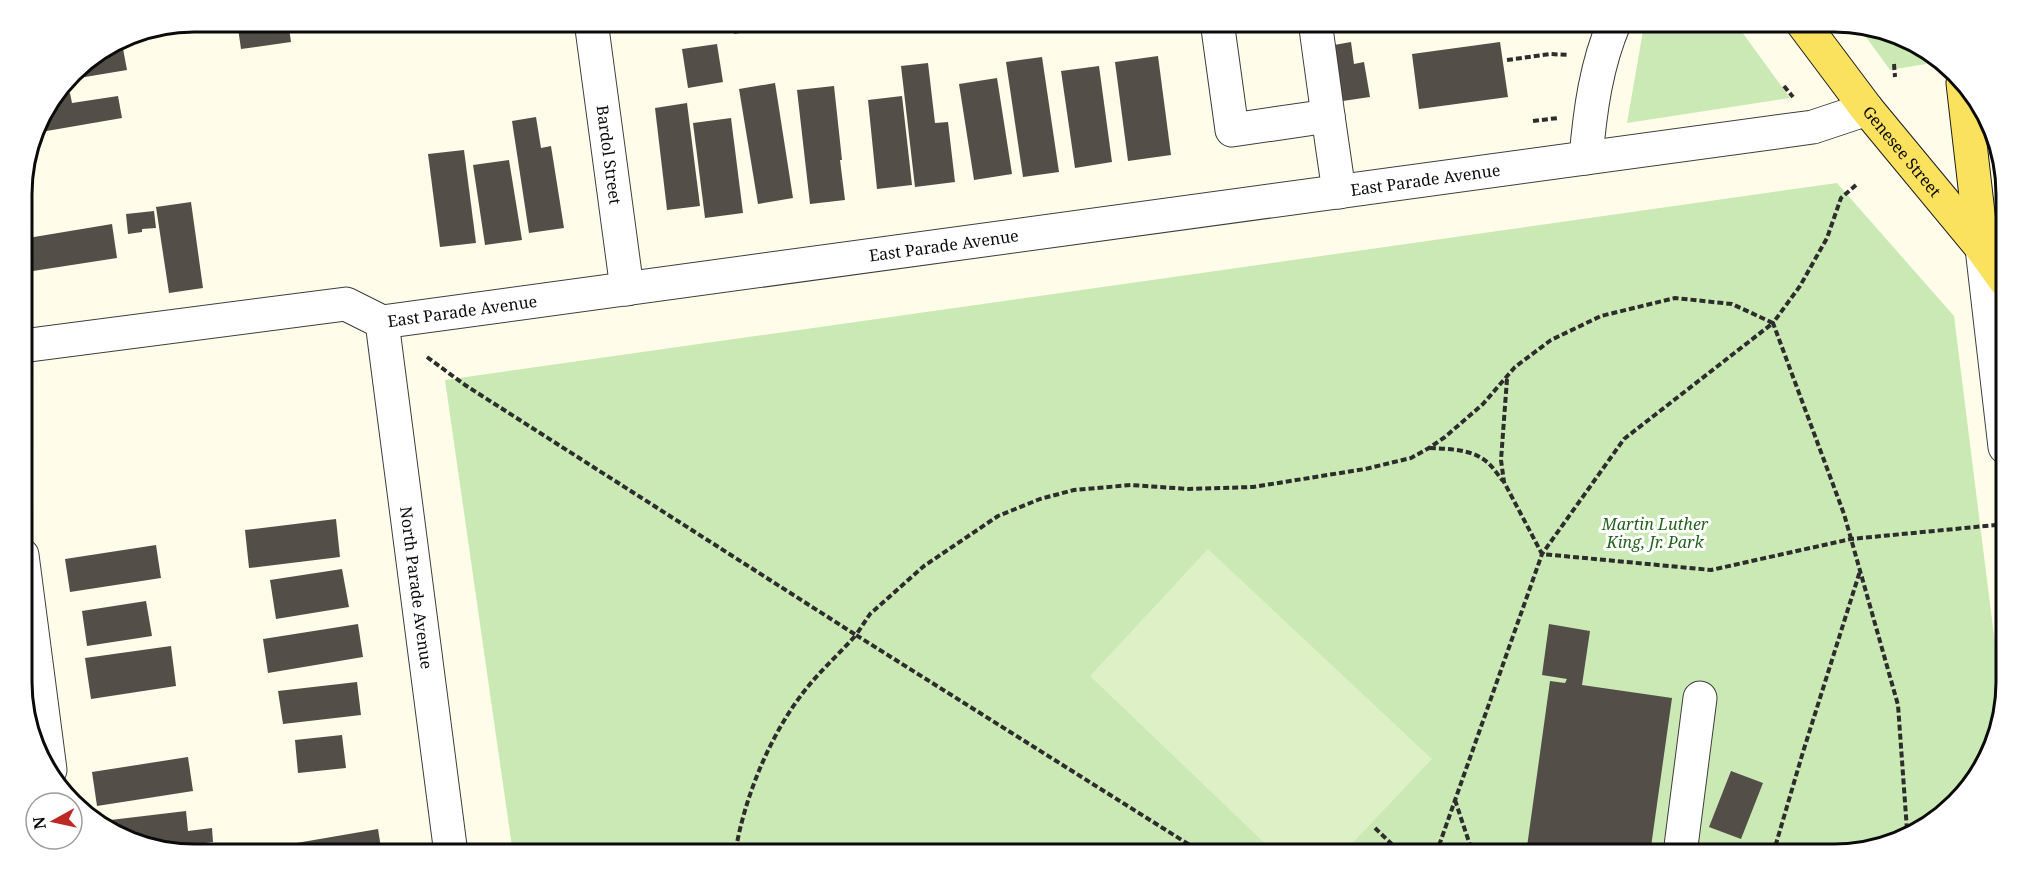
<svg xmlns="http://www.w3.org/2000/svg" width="2027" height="875" viewBox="0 0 2027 875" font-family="'Noto Serif',serif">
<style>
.green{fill:#cbe9b4}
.pitch{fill:#def0c6}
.building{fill:#544e48}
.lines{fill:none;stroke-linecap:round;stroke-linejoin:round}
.minor-casing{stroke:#3e3e3e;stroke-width:35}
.major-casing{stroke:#1c1c1c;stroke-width:35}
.path{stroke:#2d2d2d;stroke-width:4;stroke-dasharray:6 3;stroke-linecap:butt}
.minor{stroke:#fff;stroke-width:33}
.major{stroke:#fae25f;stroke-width:33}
.labels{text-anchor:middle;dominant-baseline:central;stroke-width:6;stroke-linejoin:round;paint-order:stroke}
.street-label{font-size:16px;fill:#0b0b0b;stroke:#fff}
.park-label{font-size:16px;font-style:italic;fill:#24631c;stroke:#fff}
.rim{fill:none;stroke:#0b0b0b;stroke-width:3}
</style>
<rect width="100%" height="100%" fill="#fffdea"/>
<g class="green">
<path d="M1647 21H1734L1790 98 1627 123 1644 25Z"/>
<path d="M1858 26 1899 34 1925 54 1926 64 1890 70Z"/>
<path d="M1837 183 1954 316 2002 700 1993 747 1938 818 1844 854H513L445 380Z"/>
</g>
<path class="pitch" d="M1208 549 1432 759 1342 854H1276L1090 676Z"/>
<g class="building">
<path d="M237 21H288L291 42 241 49Z"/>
<path d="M681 21H730L731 26 683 32Z"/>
<path d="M732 21H787L788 25 734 34Z"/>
<path d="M796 21H838V28L798 33Z"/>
<path d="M121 38 127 70 67 80 80 64Z"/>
<path d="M1351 42 1354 64 1364 62 1370 97 1336 102 1334 45Z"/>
<path d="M1500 42 1508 97 1419 109 1412 54Z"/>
<path d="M717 44 723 82 688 88 682 49Z"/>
<path d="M1158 56 1171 155 1128 161 1115 62Z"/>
<path d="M1042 57 1059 172 1023 177 1006 62Z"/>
<path d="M928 63 935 123 948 122 955 182 915 187 901 66Z"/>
<path d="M1099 66 1112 162 1075 168 1061 71Z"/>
<path d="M997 78 1012 174 974 180 959 84Z"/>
<path d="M775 83 793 198 758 204 739 89Z"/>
<path d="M834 86 842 160H840L845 200 810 204 797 90Z"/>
<path d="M70 93 72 103 118 96 122 118 35 133 39 117 56 95Z"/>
<path d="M902 96 912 185 877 189 868 100Z"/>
<path d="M687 103 700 206 667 210 655 108Z"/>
<path d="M536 117 541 148 551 146 564 228 529 233 512 121Z"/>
<path d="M731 118 743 213 705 218 693 123Z"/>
<path d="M464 150 476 243 440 247 428 154Z"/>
<path d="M509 160 522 240 485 245 473 165Z"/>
<path d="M191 202 203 288 169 293 156 207Z"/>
<path d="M154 211 156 228 142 229V232L128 234 126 214Z"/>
<path d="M112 224 117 258 33 271 28 238Z"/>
<path d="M336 519 340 557 249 568 245 530Z"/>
<path d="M156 545 161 578 70 592 65 559Z"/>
<path d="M342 569 349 607 276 619 270 580Z"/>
<path d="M146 601 152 636 87 646 82 611Z"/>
<path d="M358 624 363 657 268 673 263 639Z"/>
<path d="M1549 624 1590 631 1582 685 1672 698 1650 854H1526L1550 681 1565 683 1567 679 1542 675Z"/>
<path d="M171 646 176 686 91 699 85 658Z"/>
<path d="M357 682 361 715 283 724 278 691Z"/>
<path d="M342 735 346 768 298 773 295 740Z"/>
<path d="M188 757 193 791 97 806 92 772Z"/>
<path d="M1731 771 1763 783 1741 839 1709 827Z"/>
<path d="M186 811 188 831 212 828 213 842 165 848 128 841 102 821Z"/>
<path d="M378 829 382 854H280L279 846Z"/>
<path d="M1691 849 1718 852V854H1690Z"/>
</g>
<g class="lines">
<defs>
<g id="minor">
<path id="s1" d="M591 21 627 289"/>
<path d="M1217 21 1232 130 1328 116 1315 21"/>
<path d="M1328 116 1339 192"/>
<path d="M1586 158C1590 111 1596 65 1615 21"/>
<path d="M1982 248 2005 447"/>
<path id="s2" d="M382 322 451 854"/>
<path id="s3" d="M22 346 346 304 382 322 1813 127 1867 109"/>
<path d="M22 555 50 770"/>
<path d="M1680 854 1700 698"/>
</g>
<g id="major">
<path id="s4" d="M1801 21 1867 109 1982 248 2005 280"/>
<path d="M1963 83 1982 248"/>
</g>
</defs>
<use href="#minor" class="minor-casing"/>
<use href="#major" class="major-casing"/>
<g class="path">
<path d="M1507 60 1550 54 1569 55"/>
<path d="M1894 64 1895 77"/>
<path d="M1784 86 1793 97"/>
<path d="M1533 121 1558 118"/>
<path d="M1856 185 1841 198 1827 238 1800 286 1773 323 1844 514 1898 705 1907 830"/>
<path d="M427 357 465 385 856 635C840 653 821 670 806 689 770 734 744 798 735 854"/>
<path d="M1507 379 1501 460 1504 482 1542 554 1711 570 1851 539 2006 524"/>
<path d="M1430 448C1449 449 1472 449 1487 462 1493 467 1498 475 1503 481"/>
<path d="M1455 800 1473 854"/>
<path d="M1375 828 1402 854"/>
<path d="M1204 854 856 635 870 614 924 566 998 516 1040 499 1074 490 1131 485 1189 489 1253 487 1365 469 1411 458 1429 448 1445 437 1483 404 1515 367 1551 340 1601 316 1675 298 1732 304 1773 323 1624 439 1542 554 1436 854"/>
<path d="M1773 854 1803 752 1860 571"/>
</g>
<use href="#minor" class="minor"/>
<use href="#major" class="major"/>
</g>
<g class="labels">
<g class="street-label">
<text stroke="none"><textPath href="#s4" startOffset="165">Genesee Street</textPath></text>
<text stroke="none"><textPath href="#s1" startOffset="135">Bardol Street</textPath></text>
<text stroke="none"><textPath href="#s3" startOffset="1420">East Parade Avenue</textPath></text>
<text stroke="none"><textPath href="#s3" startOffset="934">East Parade Avenue</textPath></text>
<text stroke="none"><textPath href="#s3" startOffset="448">East Parade Avenue</textPath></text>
<text stroke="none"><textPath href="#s2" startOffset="268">North Parade Avenue</textPath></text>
</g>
<g class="park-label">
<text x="1655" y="524">Martin Luther<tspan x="1655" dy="18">King, Jr. Park</tspan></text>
</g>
</g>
<path d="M0 0H2027V875H0ZM194 32H1834A162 162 0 0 1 1996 194V682A162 162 0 0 1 1834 844H194A162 162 0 0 1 32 682V194A162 162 0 0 1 194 32Z" fill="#fff" fill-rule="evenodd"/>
<path class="rim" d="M194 32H1834A162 162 0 0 1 1996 194V682A162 162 0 0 1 1834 844H194A162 162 0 0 1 32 682V194A162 162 0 0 1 194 32Z"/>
<g transform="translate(54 821) rotate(262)"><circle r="28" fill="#ffffff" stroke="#9d9d9d" stroke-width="1.5"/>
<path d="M0-4.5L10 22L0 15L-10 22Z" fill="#bc2923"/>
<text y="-9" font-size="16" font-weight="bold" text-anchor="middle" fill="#0b0b0b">N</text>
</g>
</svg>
